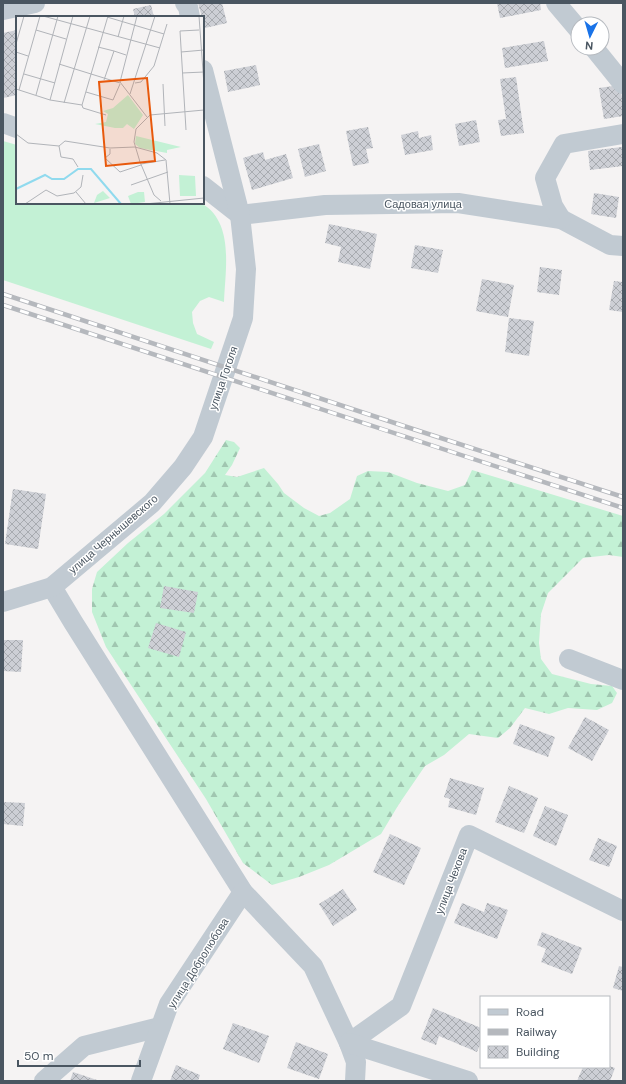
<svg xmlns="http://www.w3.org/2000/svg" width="626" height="1084" viewBox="0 0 626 1084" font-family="'DM Sans',sans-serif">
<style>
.grass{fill:#c3f1d5}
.forest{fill:url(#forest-firs)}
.building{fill:url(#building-cross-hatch)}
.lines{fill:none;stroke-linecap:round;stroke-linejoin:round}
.minor{stroke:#c1cad2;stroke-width:20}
.rail-casing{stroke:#b5b8bd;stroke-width:4.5}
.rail{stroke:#fff;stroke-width:3;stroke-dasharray:9;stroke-linecap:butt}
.labels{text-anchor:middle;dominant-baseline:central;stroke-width:3;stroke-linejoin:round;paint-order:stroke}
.street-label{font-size:11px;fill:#4a5661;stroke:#fff}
.inset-river{fill:none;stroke:#90daee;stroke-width:2}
.inset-road{fill:none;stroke:#b1b4b9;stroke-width:1}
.view{fill:#e8590c;fill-opacity:0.15;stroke:#e8590c;stroke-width:2}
.inset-edge{fill:none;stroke:#4a5661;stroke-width:2}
</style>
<defs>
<pattern id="forest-firs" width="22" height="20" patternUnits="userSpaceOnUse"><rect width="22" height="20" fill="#c3f1d5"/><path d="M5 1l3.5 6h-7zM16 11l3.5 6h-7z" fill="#a0c6b0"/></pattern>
<pattern id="building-cross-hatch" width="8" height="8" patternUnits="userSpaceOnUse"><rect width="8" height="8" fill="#cdcfd5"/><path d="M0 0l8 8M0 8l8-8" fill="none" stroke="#a8abb0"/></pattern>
</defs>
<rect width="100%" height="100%" fill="#f5f3f3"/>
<path class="grass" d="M3 141 17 145V203H201C235 222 225 270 224 302L209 297 200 301 192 312 193 323 197 334 214 342 211 349 3 280Z"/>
<path class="forest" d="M226 440 234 442 240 448 232 465 225 475 237 477 264 468 278 484 284 493 304 508 319 516 330 513 350 499 357 476 368 471 388 472 417 483 448 491 465 485 472 470 623 516V557L609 555 583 558 548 593 541 614 539 643 541 659 552 674 591 684 612 686 617 693 612 703 597 710 568 708 549 714 525 708 510 728 498 738 469 734 444 755 425 766 399 804 381 834 329 865 299 877 272 885 243 863 206 799 106 647 92 612V589L97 572 128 543 164 514 205 473Z"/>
<g class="building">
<path d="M198 3H222L227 23 205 28 203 17H202Z"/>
<path d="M497 3H540L541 10 500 18Z"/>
<path d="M151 5 154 17H135L133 9Z"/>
<path d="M17 30V95L3 98V33Z"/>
<path d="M544 41 548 61 505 68 502 48Z"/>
<path d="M256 65 260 85 228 92 224 71Z"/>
<path d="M516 77 524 133 501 136 498 120 506 119 500 79Z"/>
<path d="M620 85 623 104V116L604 119 599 88Z"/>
<path d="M476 120 480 142 459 146 455 124Z"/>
<path d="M368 127 373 148 366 149 369 163 353 166 346 131Z"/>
<path d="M418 131 419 138 431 135 433 150 405 155 401 135Z"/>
<path d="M319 144 326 171 305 177 298 149Z"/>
<path d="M622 147 623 166 590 170 588 151Z"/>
<path d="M263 152 265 160 286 154 293 178 252 190 243 158Z"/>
<path d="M594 193 619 197 616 218 591 214Z"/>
<path d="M329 224 377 234 370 269 338 262 341 247 325 243Z"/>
<path d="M415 245 443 250 438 273 411 268Z"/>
<path d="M540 267 562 270 559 295 537 292Z"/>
<path d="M482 279 514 285 508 317 476 311Z"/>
<path d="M614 281 623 282V312L609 310Z"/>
<path d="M509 318 534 321 529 356 505 352Z"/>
<path d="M13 489 46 494 38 549 5 544Z"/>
<path d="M164 586 198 592 194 613 160 608Z"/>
<path d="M156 623 186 632 179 657 148 648Z"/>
<path d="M4 640H23L21 672 3 671Z"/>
<path d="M585 717 609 730 592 761 568 748Z"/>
<path d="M520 724 555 737 548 757 513 744Z"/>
<path d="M450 778 484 788 476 815 448 807 450 799 444 797Z"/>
<path d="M509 786 538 798 524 833 495 822Z"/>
<path d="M3 802 25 803 23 826 3 824Z"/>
<path d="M545 806 568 815 556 846 533 836Z"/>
<path d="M390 834 421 848 404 885 373 872Z"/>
<path d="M598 838 617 846 609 867 589 860Z"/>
<path d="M343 889 357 910 333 926 319 904Z"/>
<path d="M462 903 484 912 487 903 508 910 497 939 454 923Z"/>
<path d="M542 932 582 948 572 974 541 962 546 949 537 945Z"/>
<path d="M619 966 623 967V991L613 988Z"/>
<path d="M433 1008 481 1028V1042L477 1052 439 1036 436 1045 421 1039Z"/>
<path d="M233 1023 269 1036 259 1063 223 1049Z"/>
<path d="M296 1042 328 1054 319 1079 287 1068Z"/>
<path d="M176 1065 200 1075 198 1081H170Z"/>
<path d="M609 1066 615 1068 610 1081H577L583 1067H609Z"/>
<path d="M73 1072 100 1081H70Z"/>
</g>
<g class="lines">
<g class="minor">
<path d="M185 3 188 7 190 17"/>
<path d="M556 3 578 29"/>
<path d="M3 10 35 3"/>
<path d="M594 48 623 84"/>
<path d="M3 123 17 128"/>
<path d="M203 186 240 215"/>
<path d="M240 215 325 205 458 203 561 219 610 245 623 246"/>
<path d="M561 219 553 206 545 178 564 144 623 134"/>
<path d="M52 587 73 622 243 892 313 966 349 1043 356 1062 355 1081"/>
<path d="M3 602 52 587 152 503 183 467 203 437 243 318 246 269 240 215 203 70"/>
<path d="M569 659 623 680"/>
<path d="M349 1043 401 1006 469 835 623 911"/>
<path d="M349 1043 468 1081"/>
<path d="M44 1081 84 1046 160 1027"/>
<path d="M141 1081 169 1004 243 892"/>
</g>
<defs>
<g id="rail">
<path d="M3 294 413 429 623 497"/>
<path d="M3 305 623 508"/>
</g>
</defs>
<use href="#rail" class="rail-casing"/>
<use href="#rail" class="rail"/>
</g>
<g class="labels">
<g class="street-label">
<text x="423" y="204">Садовая улица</text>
<text transform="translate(223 378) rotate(-71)">улица Гоголя</text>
<text transform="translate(113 534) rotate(-41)">улица Чернышевского</text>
<text transform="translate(451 881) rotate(-69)">улица Чехова</text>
<text transform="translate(198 963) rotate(-58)">улица Добролюбова</text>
</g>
</g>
<g transform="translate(16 16)">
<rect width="188" height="188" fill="#f5f3f3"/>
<path d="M120 120 165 131 151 134V137L124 132 119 128ZM163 159 179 160 180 180H164Z" fill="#c3f1d5"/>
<path d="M112 79 127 99 118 113 111 108 107 112H99L79 108 90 106 92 98 87 95 97 92ZM87 175 94 182 78 187 81 179ZM122 176H128L129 186 115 188 112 180Z" fill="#c3f1d5"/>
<path class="inset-river" d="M0 173 29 159 36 163H48L62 153H75L105 188"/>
<path class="inset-road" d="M27 0 144 32M121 0 104 66 131 101M183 0 188 69M91 1 148 18M20 14 50 23M102 21 108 0M0 28 8 0M82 31 98 35M0 36 12 40M165 36 188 34M43 48 104 67M166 57 188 56M8 58 39 67M88 64 98 35 110 39M119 67 125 66 138 50 151 8M147 68 149 110M0 73 34 84 66 89 67 92 90 99M3 74 24 0M70 76 97 84 104 68M114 78 139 0M20 79 42 0M34 84 57 0M48 87 74 0M66 89 92 0M170 114 164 15 183 14M0 118 12 127 43 130M43 130 49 125 94 132 119 131M43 130 45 141 57 143 62 151M119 131 141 137 150 144 154 188M94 133V138L89 142 104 156 125 149M125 148 149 144M115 169 152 156M60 176 70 188M145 185 138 179 124 146 118 126 120 113 134 99 188 94M9 188 30 174 41 180 58 177 65 171 67 159M129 188 188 182"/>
<path class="view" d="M131 62 139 145 90 150 83 66Z"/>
<rect width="188" height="188" class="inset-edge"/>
</g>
<rect width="626" height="1084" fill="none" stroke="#4a5661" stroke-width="8"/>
<rect x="480" y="996" width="130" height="72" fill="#ffffff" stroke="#b7bbc0"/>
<rect x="488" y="1009" width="20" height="6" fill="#c1cad2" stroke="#b7bbc0"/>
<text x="516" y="1016" font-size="12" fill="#4a5661">Road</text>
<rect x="488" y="1029" width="20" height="6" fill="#b5b8bd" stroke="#b7bbc0"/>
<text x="516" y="1036" font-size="12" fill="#4a5661">Railway</text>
<rect x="488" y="1046" width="20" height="12" fill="url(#building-cross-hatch)" stroke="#b7bbc0"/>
<text x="516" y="1056" font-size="12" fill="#4a5661">Building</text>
<g transform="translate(590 36) rotate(185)"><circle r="19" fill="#ffffff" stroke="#b7bbc0"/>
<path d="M0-3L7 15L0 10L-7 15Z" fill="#1a73e8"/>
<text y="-6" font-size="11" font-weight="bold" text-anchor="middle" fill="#4a5661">N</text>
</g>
<path d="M18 1060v6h122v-6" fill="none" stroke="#4a5661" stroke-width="2"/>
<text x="24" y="1060" font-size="12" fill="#4a5661" stroke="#ffffff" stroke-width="3" paint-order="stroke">50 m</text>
</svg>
